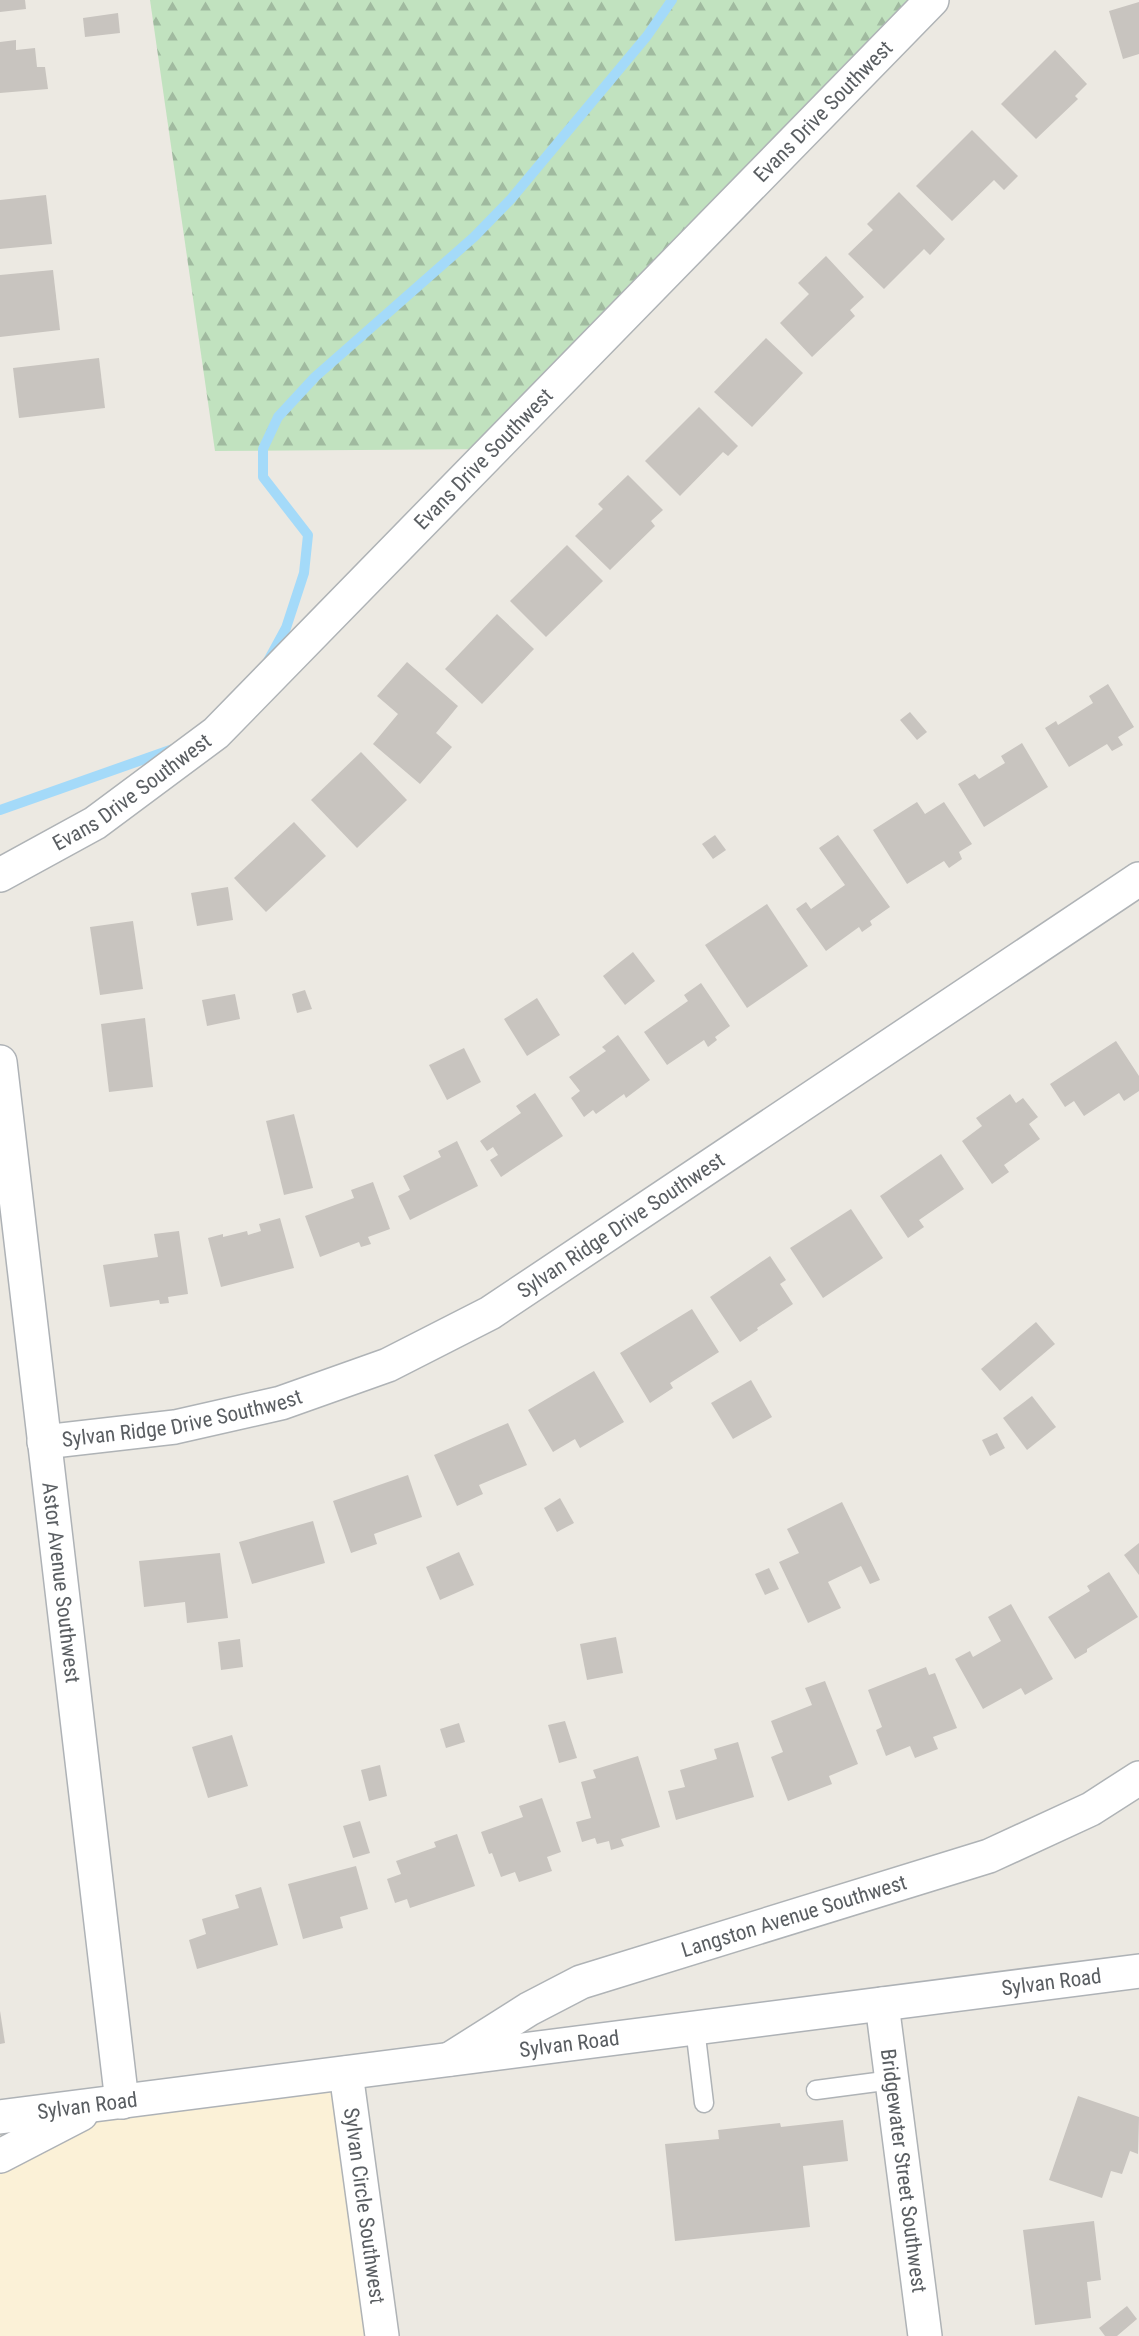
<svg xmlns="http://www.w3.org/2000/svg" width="1139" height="2336" viewBox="0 0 1139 2336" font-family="'Roboto Condensed',sans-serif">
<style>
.commercial{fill:#fbf1d7}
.forest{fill:url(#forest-firs)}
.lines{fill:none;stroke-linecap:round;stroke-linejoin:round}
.stream{stroke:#a4daf9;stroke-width:10}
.building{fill:#c8c4bf}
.lane-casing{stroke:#afb3b6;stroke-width:21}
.street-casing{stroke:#afb3b6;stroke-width:36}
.secondary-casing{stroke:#aeb2b6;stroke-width:36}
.lane{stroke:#fff;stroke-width:18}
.street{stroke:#fff;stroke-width:33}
.secondary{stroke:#fff;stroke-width:33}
.labels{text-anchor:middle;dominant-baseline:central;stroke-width:4.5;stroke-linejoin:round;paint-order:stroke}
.street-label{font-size:21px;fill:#5a5e62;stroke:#fff}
</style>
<defs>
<pattern id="forest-firs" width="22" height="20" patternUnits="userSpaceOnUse" patternTransform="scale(1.5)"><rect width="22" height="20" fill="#c1e2bf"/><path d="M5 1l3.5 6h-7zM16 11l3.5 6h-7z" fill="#a0ba9f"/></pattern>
</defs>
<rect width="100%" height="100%" fill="#ece9e2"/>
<path class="commercial" d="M345 2057 384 2336H0V2108Z"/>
<path class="forest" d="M150 0H923L497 449 215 451Z"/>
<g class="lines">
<g class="stream">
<path d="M267 663 286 628 304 573 308 535 263 477V449L278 417 315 377 474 237 511 199 647 36 672 0"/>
<path d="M0 810 173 749"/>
</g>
</g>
<g class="building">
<path d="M0 0H25L26 9 0 12Z"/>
<path d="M1139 2V54L1123 59 1109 11Z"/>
<path d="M118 13 120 33 85 37 83 18Z"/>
<path d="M16 40V50L35 48 37 67H45L48 89 0 93V42Z"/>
<path d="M1055 50 1087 84 1075 96 1078 99 1036 139 1001 104Z"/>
<path d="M972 130 1018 176 1004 190 994 180 952 221 916 186Z"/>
<path d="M899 192 945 239 930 255 924 249 884 289 848 254 873 230 867 224Z"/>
<path d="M46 195 52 244 0 249V200Z"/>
<path d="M826 256 864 297 850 310 855 316 812 357 780 323 809 294 798 283Z"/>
<path d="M53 270 60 330 0 337V275Z"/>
<path d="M766 338 803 373 752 427 714 392Z"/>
<path d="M99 358 105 408 19 418 13 368Z"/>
<path d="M699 407 738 446 728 456 723 452 680 496 645 461Z"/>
<path d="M628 475 663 510 651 521 655 526 610 570 575 536 603 509 598 504Z"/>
<path d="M567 545 603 581 546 637 510 601Z"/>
<path d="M497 614 534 649 482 704 445 669Z"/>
<path d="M407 662 458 706 436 733 452 747 420 784 373 744 398 714 377 696Z"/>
<path d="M1108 684 1134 727 1118 737 1123 745 1112 751 1107 744 1069 767 1045 728 1056 721 1058 725 1093 703 1089 696Z"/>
<path d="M910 712 927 732 917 740 900 720Z"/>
<path d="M1022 743 1048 787 984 827 958 784 975 774 979 779 1005 763 1001 756Z"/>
<path d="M361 752 407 800 357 848 311 800Z"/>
<path d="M917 802 925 814 944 802 972 844 959 852 962 859 949 868 944 861 907 884 873 830Z"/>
<path d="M294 822 326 856 266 912 234 878Z"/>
<path d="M715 835 726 850 713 859 702 844Z"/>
<path d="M838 835 890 907 870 921 872 925 862 932 859 927 826 951 796 909 806 902 811 909 845 885 819 848Z"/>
<path d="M228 887 233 920 197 926 191 893Z"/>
<path d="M767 904 808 966 747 1008 705 945Z"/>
<path d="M133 921 143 989 100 995 90 927Z"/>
<path d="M633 952 655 981 625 1005 603 976Z"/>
<path d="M701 983 730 1026 715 1037 717 1040 708 1047 704 1040 667 1065 644 1032 688 1001 684 995Z"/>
<path d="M305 990 312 1009 297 1013 292 994Z"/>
<path d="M235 994 240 1019 207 1026 202 1000Z"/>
<path d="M537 998 560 1035 527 1056 504 1019Z"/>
<path d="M145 1018 153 1087 109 1092 101 1024Z"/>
<path d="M618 1035 650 1080 626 1098 624 1094 596 1114 593 1110 584 1117 571 1098 580 1091 569 1077 606 1051 602 1047Z"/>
<path d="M1116 1041 1139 1076V1091L1124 1101 1119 1093 1084 1116 1074 1101 1065 1107 1050 1084Z"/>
<path d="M464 1048 481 1082 447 1100 429 1065Z"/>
<path d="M535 1093 563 1136 501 1177 490 1160 498 1155 493 1147 487 1151 480 1141 521 1113 516 1106Z"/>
<path d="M1010 1094 1016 1103 1023 1098 1038 1117 1029 1124 1040 1139 1004 1165 1009 1172 992 1184 962 1141 982 1126 976 1118Z"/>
<path d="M294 1114 313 1188 284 1195 266 1121Z"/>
<path d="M457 1141 478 1186 410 1220 398 1196 410 1190 403 1176 441 1157 438 1151Z"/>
<path d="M941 1154 964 1189 919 1220 924 1227 908 1238 880 1196Z"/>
<path d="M373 1182 390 1229 368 1237 371 1244 361 1247 359 1242 320 1257 305 1216 354 1198 351 1190Z"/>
<path d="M851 1209 883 1258 823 1298 790 1248Z"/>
<path d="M280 1218 294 1268 221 1287 208 1238 223 1234V1237L247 1231 248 1235 261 1231 259 1224Z"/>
<path d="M179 1231 188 1294 168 1297 169 1303 160 1304 159 1300 110 1307 103 1265 158 1257 154 1234Z"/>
<path d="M770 1256 786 1280 780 1284 793 1304 757 1328 758 1330 740 1342 710 1297Z"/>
<path d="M692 1309 719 1352 670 1383 673 1388 650 1403 620 1353Z"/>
<path d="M1036 1322 1055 1344 1000 1391 981 1369Z"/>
<path d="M594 1371 624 1422 580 1448 575 1439 553 1452 528 1410Z"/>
<path d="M751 1380 772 1417 733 1439 711 1403Z"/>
<path d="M1032 1396 1056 1427 1027 1450 1003 1418Z"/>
<path d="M508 1423 527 1465 479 1485 483 1494 457 1506 434 1455Z"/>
<path d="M997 1433 1005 1448 990 1456 982 1440Z"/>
<path d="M408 1475 422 1517 374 1534 377 1544 351 1553 333 1501Z"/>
<path d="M560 1498 574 1523 557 1532 544 1508Z"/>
<path d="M842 1502 880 1580 870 1584 861 1566 828 1582 841 1608 808 1623 779 1562 799 1553 787 1529Z"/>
<path d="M313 1521 325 1563 252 1584 239 1542Z"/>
<path d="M1139 1543V1575L1124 1555Z"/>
<path d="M459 1552 474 1585 440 1600 426 1567Z"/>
<path d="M220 1553 228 1618 187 1623 185 1602 144 1607 139 1561Z"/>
<path d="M769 1568 779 1589 765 1595 755 1574Z"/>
<path d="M1109 1572 1138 1617 1087 1649V1652L1075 1659 1048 1617 1090 1591 1087 1586Z"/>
<path d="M1011 1604 1053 1679 1025 1695 1021 1688 983 1709 955 1659 970 1651 973 1657 1001 1641 988 1617Z"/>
<path d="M616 1637 623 1673 587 1680 580 1644Z"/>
<path d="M240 1639 243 1667 221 1670 218 1642Z"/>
<path d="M926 1667 929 1675 935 1673 957 1728 933 1737 938 1749 915 1758 910 1746 886 1756 876 1730 882 1727 868 1690Z"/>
<path d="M825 1681 858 1764 829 1776 832 1784 788 1801 771 1757 783 1752 771 1721 812 1705 805 1688Z"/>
<path d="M565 1721 577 1758 559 1763 548 1725Z"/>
<path d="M459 1723 465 1742 446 1748 440 1729Z"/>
<path d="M232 1735 248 1786 208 1798 192 1747Z"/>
<path d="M738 1742 754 1797 676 1820 668 1791 685 1787 680 1770 717 1759 714 1749Z"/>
<path d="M638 1756 660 1827 621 1839 624 1846 611 1850 609 1841 597 1844 595 1838 582 1842 576 1822 591 1818 581 1782 596 1778 593 1770Z"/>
<path d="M380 1765 387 1796 369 1801 361 1770Z"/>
<path d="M542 1798 561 1852 547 1857 552 1871 519 1882 515 1872 501 1877 492 1853 489 1854 481 1832 523 1817 519 1806Z"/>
<path d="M360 1821 370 1853 353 1858 343 1826Z"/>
<path d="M457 1834 475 1886 410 1908 407 1899 395 1903 387 1879 401 1874 396 1861 436 1847 434 1842Z"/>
<path d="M356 1866 368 1909 340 1917 343 1928 303 1939 288 1884Z"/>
<path d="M261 1887 278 1945 197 1969 189 1940 206 1934 202 1919 239 1908 235 1895Z"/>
<path d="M0 2011 5 2043 0 2044Z"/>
<path d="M1078 2096 1139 2117 1138 2154 1130 2151 1122 2174 1111 2171 1102 2198 1049 2180Z"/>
<path d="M843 2120 848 2161 803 2166 810 2227 675 2241 665 2144 719 2139 718 2130 780 2123 781 2127Z"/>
<path d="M1094 2221 1101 2280 1087 2282 1091 2318 1035 2325 1023 2230Z"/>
<path d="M1127 2306 1137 2319 1117 2336H1105L1099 2328Z"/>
</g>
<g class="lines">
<defs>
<g id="lane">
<path d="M695 2028 704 2103"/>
<path d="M816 2090 892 2080"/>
</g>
<g id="street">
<path id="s1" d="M0 875 95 823 216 733 932 0"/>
<path id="s2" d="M44 1442 175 1427 281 1403 388 1365 490 1313 1139 879"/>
<path id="s3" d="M882 2004 925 2336"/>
<path id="s4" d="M450 2059 529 2009 581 1982 989 1856 1091 1809 1139 1778"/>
<path id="s5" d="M346 2073 382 2336"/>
</g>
<g id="secondary">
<path id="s6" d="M0 1062 122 2102"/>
<path id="s7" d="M0 2117 1139 1971"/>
<path d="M0 2156 81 2114"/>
</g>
</defs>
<use href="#lane" class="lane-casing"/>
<use href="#street" class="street-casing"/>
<use href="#secondary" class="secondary-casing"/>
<use href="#lane" class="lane"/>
<use href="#street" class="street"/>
<use href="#secondary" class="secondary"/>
</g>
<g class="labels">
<g class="street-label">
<text stroke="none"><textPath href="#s1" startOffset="1128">Evans Drive Southwest</textPath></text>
<text stroke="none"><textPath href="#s1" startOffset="642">Evans Drive Southwest</textPath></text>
<text stroke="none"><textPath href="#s1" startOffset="156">Evans Drive Southwest</textPath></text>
<text stroke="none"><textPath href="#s2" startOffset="626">Sylvan Ridge Drive Southwest</textPath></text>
<text stroke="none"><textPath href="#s2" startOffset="140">Sylvan Ridge Drive Southwest</textPath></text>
<text stroke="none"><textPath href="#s6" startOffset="524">Astor Avenue Southwest</textPath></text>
<text stroke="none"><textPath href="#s4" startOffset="375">Langston Avenue Southwest</textPath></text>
<text stroke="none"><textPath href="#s7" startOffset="1060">Sylvan Road</textPath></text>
<text stroke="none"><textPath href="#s7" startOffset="574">Sylvan Road</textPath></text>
<text stroke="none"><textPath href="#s7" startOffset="88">Sylvan Road</textPath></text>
<text stroke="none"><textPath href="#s3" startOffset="168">Bridgewater Street Southwest</textPath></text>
<text stroke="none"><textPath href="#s5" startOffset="134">Sylvan Circle Southwest</textPath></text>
</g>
</g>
</svg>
